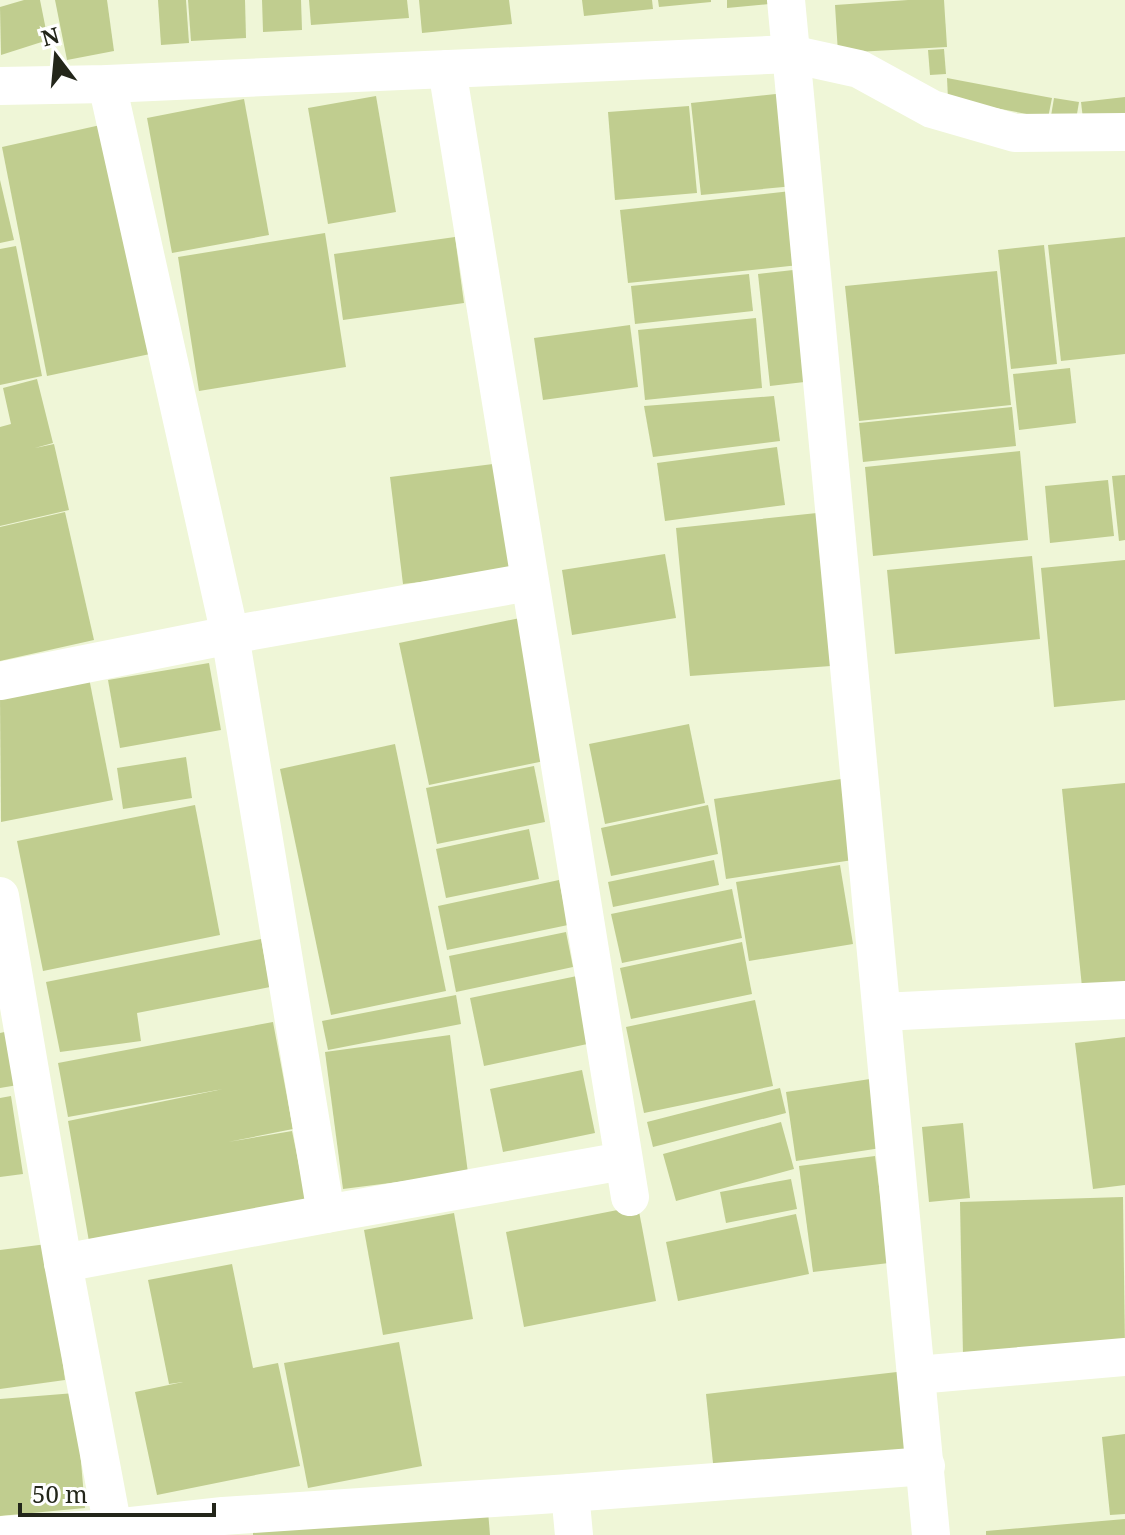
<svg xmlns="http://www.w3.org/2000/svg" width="1125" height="1535" viewBox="0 0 1125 1535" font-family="'Noto Serif',serif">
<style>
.building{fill:#c0cd8f}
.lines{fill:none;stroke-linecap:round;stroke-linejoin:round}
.minor{stroke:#fff;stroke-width:38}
</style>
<rect width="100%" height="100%" fill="#eff6d7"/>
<g class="building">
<path d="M24 0H40L48 40 1 55 0 7Z"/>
<path d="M55 0H107L114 51 67 60Z"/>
<path d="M158 0H186L189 43 161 45Z"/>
<path d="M188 0H245L246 38 191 41Z"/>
<path d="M262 0H301L302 30 263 32Z"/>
<path d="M309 0H407L409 18 311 25Z"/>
<path d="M419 0H509L512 24 422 33Z"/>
<path d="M582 0H652L653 9 584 16Z"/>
<path d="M658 0H711V2L659 7Z"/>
<path d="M727 0H779V3L727 8Z"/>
<path d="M908 0H944L947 47 838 53 835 5Z"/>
<path d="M944 49 946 74 930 75 928 50Z"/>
<path d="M947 78 1052 98 1048 118 948 99Z"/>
<path d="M785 93 794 186 701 195 691 103Z"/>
<path d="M376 96 396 212 328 224 308 108Z"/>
<path d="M1125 97V114L1083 119 1081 102Z"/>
<path d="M1054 98 1079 102 1076 120 1051 116Z"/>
<path d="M244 99 269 235 172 253 147 118Z"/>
<path d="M689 106 697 193 615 200 608 112Z"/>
<path d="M105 124 150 354 47 376 2 147Z"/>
<path d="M0 180 14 240 0 243Z"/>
<path d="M791 191 799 265 628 283 620 210Z"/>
<path d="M325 233 346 367 199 391 178 257Z"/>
<path d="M455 237 464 303 343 320 334 254Z"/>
<path d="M1125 237V354L1061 361 1048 245Z"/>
<path d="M1044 245 1057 364 1011 369 998 250Z"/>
<path d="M16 246 42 376 0 385V249Z"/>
<path d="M802 269 813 381 770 386 758 274Z"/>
<path d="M997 271 1011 405 859 421 845 286Z"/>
<path d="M749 274 753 311 635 324 631 286Z"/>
<path d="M756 318 762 388 645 400 638 330Z"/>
<path d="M630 325 638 387 543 400 534 338Z"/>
<path d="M1070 368 1076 423 1019 430 1013 374Z"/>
<path d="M37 379 53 443 35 448 54 444 69 510 0 526V427L11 424 3 388Z"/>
<path d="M774 396 780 441 653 457 644 406Z"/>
<path d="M1012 407 1016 446 863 462 859 423Z"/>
<path d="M777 447 785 505 665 521 657 463Z"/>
<path d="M1020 451 1028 540 873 556 865 467Z"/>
<path d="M501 463 514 571 403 584 390 477Z"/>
<path d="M1125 475V540L1119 541 1112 476Z"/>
<path d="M1108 480 1114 536 1050 543 1045 486Z"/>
<path d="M65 512 94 640 0 661V527Z"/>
<path d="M817 513 831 666 690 676 676 528Z"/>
<path d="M665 554 676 618 572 635 562 570Z"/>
<path d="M1032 556 1040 639 895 654 887 570Z"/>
<path d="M1125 560V700L1054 707 1041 568Z"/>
<path d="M520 618 549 760 429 785 399 643Z"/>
<path d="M209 663 221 730 120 748 108 680Z"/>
<path d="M89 678 113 800 1 822 0 695Z"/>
<path d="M689 724 705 803 605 824 589 744Z"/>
<path d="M395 744 446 991 331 1015 280 769Z"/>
<path d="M186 757 192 798 123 809 117 768Z"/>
<path d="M534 766 545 822 437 844 426 788Z"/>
<path d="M841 779 853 860 726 879 714 799Z"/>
<path d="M1125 783V993L1083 997 1062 789Z"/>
<path d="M195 805 220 935 43 971 17 841Z"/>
<path d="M708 805 718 854 611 876 601 828Z"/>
<path d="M529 829 539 879 446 898 436 849Z"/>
<path d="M714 860 719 885 613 907 608 882Z"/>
<path d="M840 865 853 944 749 961 736 882Z"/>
<path d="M559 880 568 925 447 950 438 906Z"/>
<path d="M732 889 742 938 622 963 611 914Z"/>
<path d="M566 932 573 967 456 992 449 956Z"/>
<path d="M261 939 270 987 137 1013 141 1041 60 1052 46 982Z"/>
<path d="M742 942 752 994 631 1019 620 968Z"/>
<path d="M577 976 592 1043 484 1066 470 998Z"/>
<path d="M456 995 461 1024 328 1050 322 1021Z"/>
<path d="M755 1000 773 1086 644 1113 626 1027Z"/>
<path d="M273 1022 293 1129 228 1142 292 1131 308 1209 91 1253 68 1121 223 1089 68 1117 58 1063Z"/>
<path d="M9 1031 18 1085 0 1088V1033Z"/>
<path d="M450 1035 468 1173 343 1189 325 1052Z"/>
<path d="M1125 1037V1185L1093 1189 1075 1043Z"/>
<path d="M582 1070 595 1133 503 1152 490 1089Z"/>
<path d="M870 1079 881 1148 796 1161 786 1092Z"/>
<path d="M780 1088 786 1113 653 1147 647 1122Z"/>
<path d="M11 1096 23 1174 0 1177V1098Z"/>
<path d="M781 1122 794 1169 676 1201 663 1154Z"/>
<path d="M963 1123 970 1198 929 1202 922 1127Z"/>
<path d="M875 1156 889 1263 813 1272 799 1166Z"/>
<path d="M791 1179 797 1209 726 1223 720 1192Z"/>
<path d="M1123 1197 1125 1350 963 1355 960 1202Z"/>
<path d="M638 1206 656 1301 524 1327 506 1232Z"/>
<path d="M454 1213 473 1319 383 1335 364 1230Z"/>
<path d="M796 1214 809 1274 678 1301 666 1242Z"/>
<path d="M47 1244 65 1380 0 1389V1250Z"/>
<path d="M232 1264 253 1368 278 1363 300 1466 157 1495 135 1392 183 1382 169 1384 148 1280Z"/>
<path d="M399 1342 422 1466 308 1488 284 1363Z"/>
<path d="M897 1372 905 1451 714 1473 706 1394Z"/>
<path d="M75 1393 85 1508 0 1516V1399Z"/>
<path d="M1125 1434V1514L1110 1515 1102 1437Z"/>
<path d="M488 1511 490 1535H253V1530Z"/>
<path d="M1125 1519V1535H986V1531Z"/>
</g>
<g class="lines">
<g class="minor">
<path d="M786 0 931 1535"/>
<path d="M447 69 630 1197"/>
<path d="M107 84 230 635 529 582"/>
<path d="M0 86 107 84 791 54 859 69 932 109 1015 133 1125 132"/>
<path d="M0 681 230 635 326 1214 63 1263"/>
<path d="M0 896 63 1263 113 1528"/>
<path d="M882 1012 1125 1000"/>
<path d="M326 1214 623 1161"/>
<path d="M917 1375 1125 1357"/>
<path d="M570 1493 574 1535"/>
<path d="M3 1535 113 1528 223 1516 570 1493 926 1466"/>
</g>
</g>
<g transform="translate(56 56) rotate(344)" stroke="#ffffff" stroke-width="6" paint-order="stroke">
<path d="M0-6L14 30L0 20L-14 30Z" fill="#23261a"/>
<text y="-12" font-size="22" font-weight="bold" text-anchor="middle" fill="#23261a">N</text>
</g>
<path d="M20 1503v12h194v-12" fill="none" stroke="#23261a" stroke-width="4"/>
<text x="32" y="1503" font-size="24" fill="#23261a" stroke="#ffffff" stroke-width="6" paint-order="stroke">50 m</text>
</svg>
